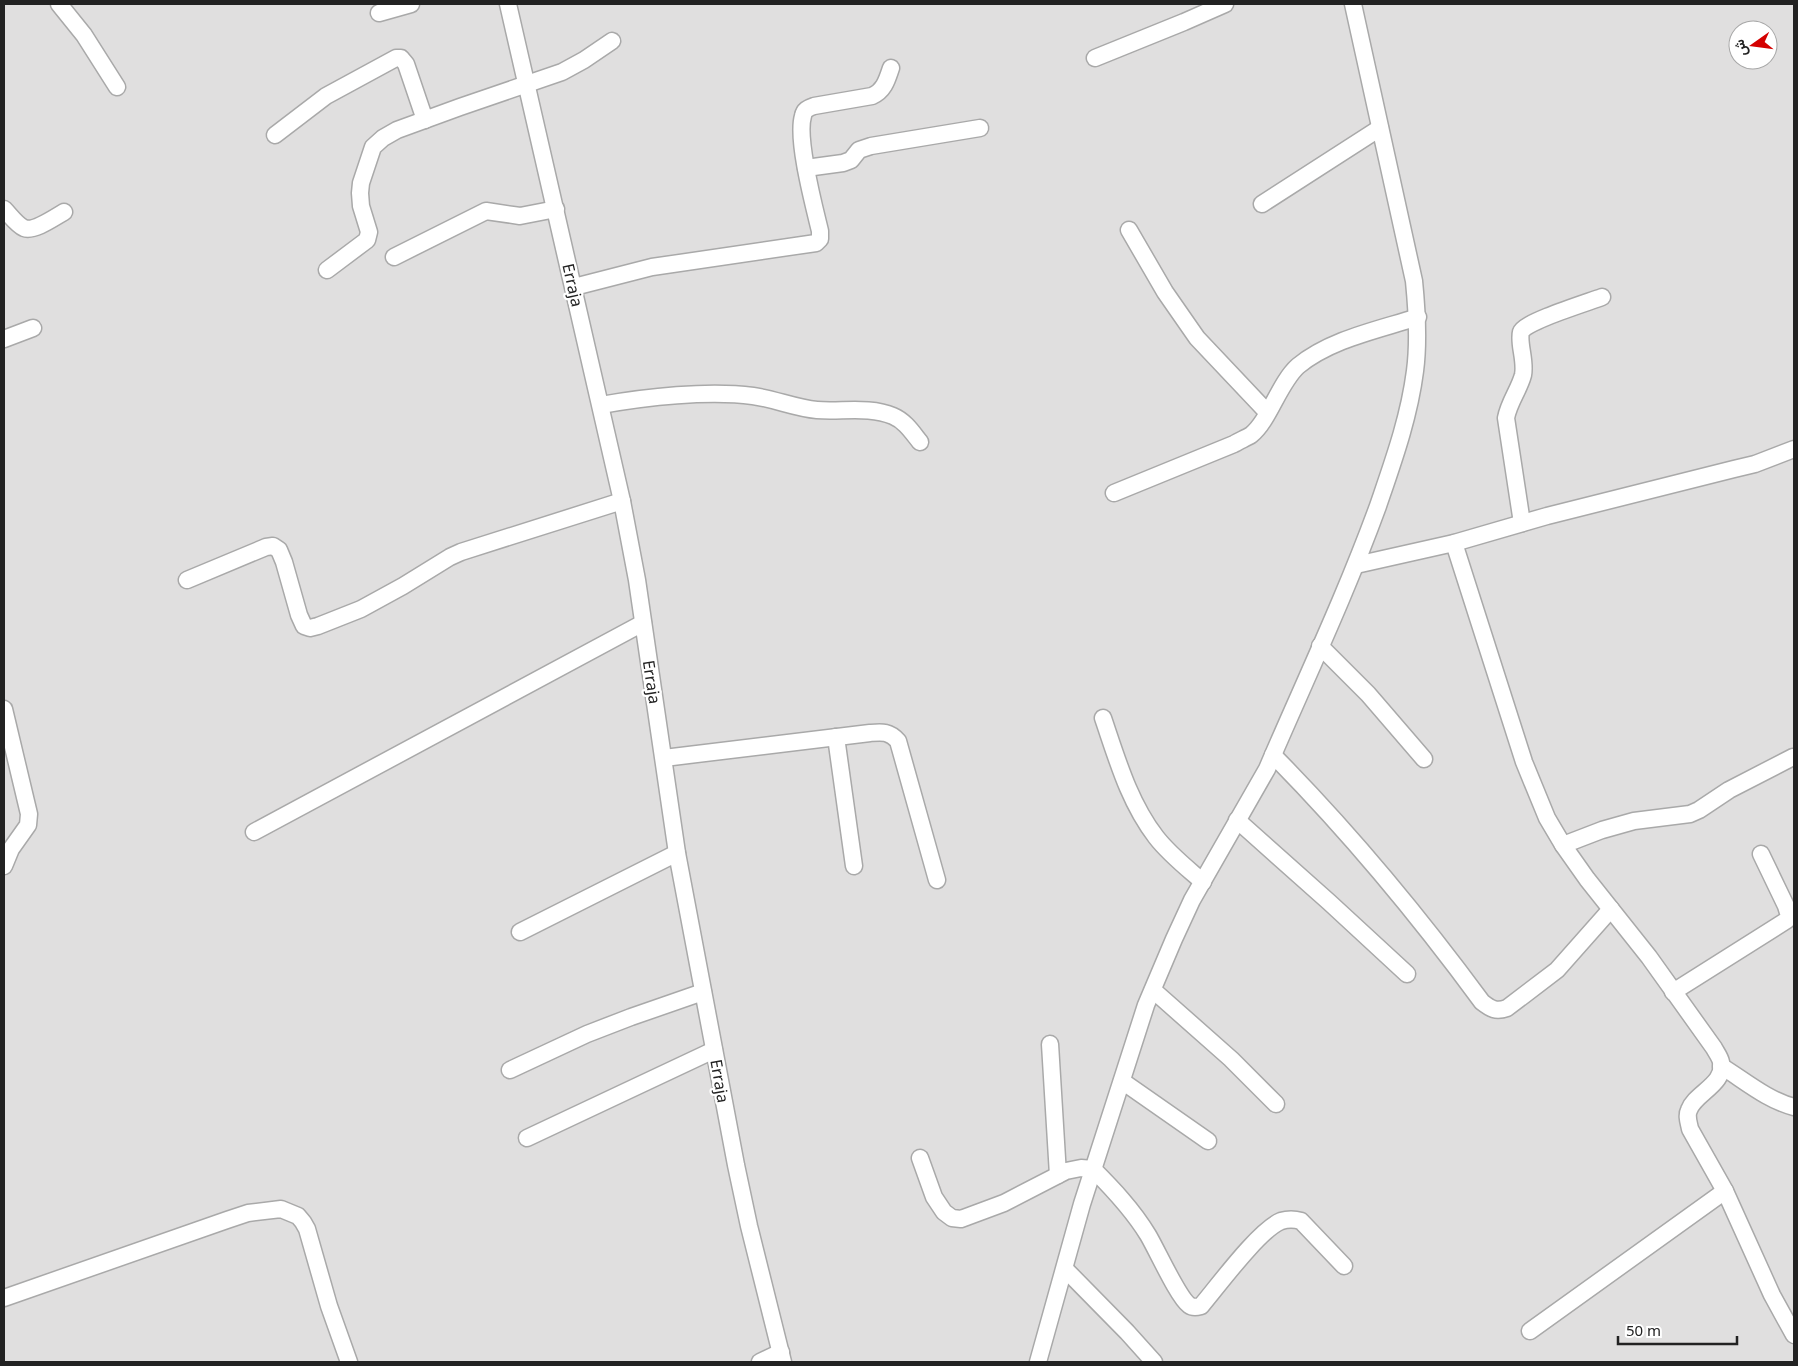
<svg xmlns="http://www.w3.org/2000/svg" width="1798" height="1366" viewBox="0 0 1798 1366" font-family="'Noto Sans',Vazirmatn,sans-serif">
<style>
.residential{fill:#e0dfdf;fill-rule:evenodd}
.lines{fill:none;stroke-linecap:round;stroke-linejoin:round}
.street-casing{stroke:#a9a9a9;stroke-width:19}
.street{stroke:#fff;stroke-width:16}
.labels{text-anchor:middle;dominant-baseline:central;stroke-width:4.5;stroke-linejoin:round;paint-order:stroke}
.street-label{font-size:16px;fill:#222;stroke:#fff}
</style>
<rect width="100%" height="100%" fill="#f2efe9"/>
<path class="residential" d="M4 4H1794V1362H4ZM1738 30H1768V60H1738Z"/>
<g class="lines">
<defs>
<g id="street">
<path d="M59 4 84 35 117 87"/>
<path d="M508 4 622 501 637 580 677 853 736 1165 749 1226 783 1362"/>
<path d="M379 13 411 4"/>
<path d="M1095 58 1184 22 1225 4"/>
<path d="M275 135 326 96 396 58H401L406 64 425 120"/>
<path d="M806 168 843 163 851 160 859 150 871 146 980 128"/>
<path d="M1262 204 1380 128"/>
<path d="M4 209C10 215 17 225 24 228 34 232 55 217 64 212"/>
<path d="M1129 230 1165 292 1197 338 1267 412"/>
<path d="M394 257 486 211 520 216 556 209"/>
<path d="M327 270 367 240 369 232 361 206 360 193 361 183 373 147 383 138 397 130 460 107 562 72 584 60 612 41"/>
<path d="M574 287 652 267 816 243 820 239V231C814 206 796 139 803 116 804 110 808 108 814 106L872 96C884 91 887 80 891 68"/>
<path d="M4 339 33 328"/>
<path d="M601 405C646 397 708 390 753 396 775 399 795 408 817 410 841 412 870 406 893 416 905 421 912 432 920 442"/>
<path d="M1114 493 1234 444C1239 441 1246 438 1251 435 1269 421 1279 383 1298 366 1331 339 1378 330 1418 317"/>
<path d="M1522 523 1506 418C1509 402 1519 390 1523 375 1526 361 1518 343 1521 332 1524 322 1589 302 1602 297"/>
<path d="M1454 543 1524 762 1547 818 1563 845 1587 879 1649 957 1714 1048C1716 1052 1720 1057 1721 1062 1726 1084 1695 1093 1689 1110 1686 1116 1689 1123 1690 1129L1725 1191 1772 1295 1794 1335"/>
<path d="M1356 565 1454 543 1547 516 1734 469 1755 464 1794 449"/>
<path d="M187 580 266 547 273 546 279 550 284 562 299 615 304 626 310 628 318 626 361 609 403 586 450 557 461 552 622 501"/>
<path d="M1320 646 1368 694 1424 759"/>
<path d="M4 709 29 814 28 825 11 849 4 866"/>
<path d="M1103 718C1117 759 1129 802 1156 837 1169 854 1187 868 1203 882"/>
<path d="M836 737 854 866"/>
<path d="M1273 755C1349 832 1418 915 1482 1002 1491 1009 1496 1012 1507 1008L1557 970 1611 909"/>
<path d="M664 758 870 733C882 732 889 731 898 741L937 880"/>
<path d="M1237 820 1329 902 1407 974"/>
<path d="M254 832 643 623"/>
<path d="M1563 845 1602 830 1634 821 1690 814 1699 810 1729 790 1793 757"/>
<path d="M520 932 677 853"/>
<path d="M1153 990 1231 1059 1276 1104"/>
<path d="M1673 992 1787 920 1789 916 1786 906 1761 854"/>
<path d="M1050 1044 1058 1175"/>
<path d="M1721 1066C1744 1080 1767 1100 1794 1107"/>
<path d="M510 1070 587 1034 631 1017 703 992"/>
<path d="M1122 1081 1208 1141"/>
<path d="M527 1138 714 1050"/>
<path d="M920 1158 934 1197 944 1212 952 1218 961 1219 1004 1203 1066 1171 1081 1168 1093 1169C1113 1189 1133 1210 1148 1235 1157 1250 1178 1297 1189 1305 1193 1308 1197 1307 1201 1306 1218 1286 1259 1230 1281 1221 1288 1219 1294 1219 1301 1221L1344 1266"/>
<path d="M1065 1269 1127 1332 1154 1362"/>
<path d="M4 1298 227 1220 248 1213 281 1209 298 1216 303 1222 307 1229 329 1306 349 1362"/>
<path d="M1530 1331 1725 1191"/>
<path d="M760 1362 781 1352"/>
<path d="M1038 1362 1082 1204 1146 1005 1174 939 1192 900 1267 769 1273 755C1309 672 1347 591 1378 506 1393 462 1409 418 1415 371 1419 341 1417 311 1414 281L1353 4"/>
</g>
</defs>
<use href="#street" class="street-casing"/>
<use href="#street" class="street"/>
</g>
<g class="labels">
<g class="street-label">
<text transform="translate(573 285) rotate(77)">Erraja</text>
<text transform="translate(652 682) rotate(81)">Erraja</text>
<text transform="translate(720 1081) rotate(80)">Erraja</text>
</g>
</g>
<rect width="1798" height="1366" fill="none" stroke="#222222" stroke-width="10"/>
<g transform="translate(1753 45) rotate(256)"><circle r="24" fill="#ffffff" stroke="#a7a7a7"/>
<path d="M0-4L9 19L0 12L-9 19Z" fill="#d40000"/>
<text y="-8" font-size="14" font-weight="bold" text-anchor="middle" fill="#222222">ش</text>
</g>
<path d="M1618 1336v8h119v-8" fill="none" stroke="#222222" stroke-width="2.5"/>
<text x="1626" y="1336" font-size="15" fill="#222222" stroke="#ffffff" stroke-width="4" paint-order="stroke">50 m</text>
</svg>
